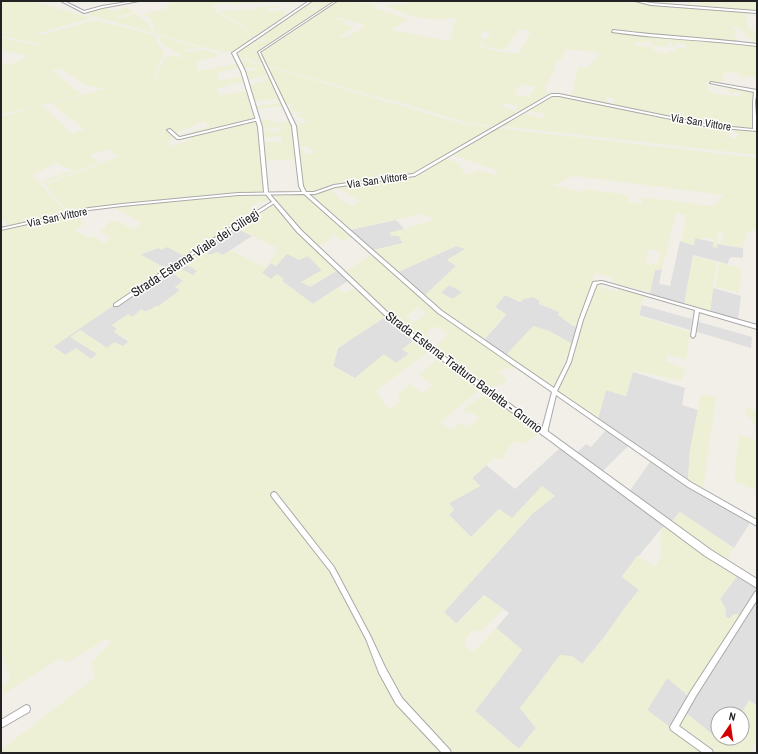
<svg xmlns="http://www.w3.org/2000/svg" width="758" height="754" viewBox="0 0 758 754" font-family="'Archivo Narrow',sans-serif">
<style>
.residential{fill:#e0dfdf}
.farmland{fill:#eef0d5;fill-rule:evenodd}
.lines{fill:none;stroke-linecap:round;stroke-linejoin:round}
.minor-casing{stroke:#a9a9a9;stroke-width:2}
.tertiary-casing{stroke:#a9a9a9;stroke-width:2}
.minor{fill:#fff;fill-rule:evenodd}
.tertiary{fill:#fff;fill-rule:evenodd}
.labels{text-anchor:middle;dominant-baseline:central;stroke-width:3;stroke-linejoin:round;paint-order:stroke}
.far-street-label{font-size:11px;fill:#222;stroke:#fff}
.street-label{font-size:13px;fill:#222;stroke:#fff}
</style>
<rect width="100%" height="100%" fill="#f2efe9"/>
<g class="residential">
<path d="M396 220 405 230 390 233 392 236H399L403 243 374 250 349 230Z"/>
<path d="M234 227 252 236 223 255 217 252 211 255 206 253 212 249 183 262 198 271 193 275 173 273 183 281 175 287 180 290 159 306 112 325 117 329 114 332 129 342 123 347 111 346 107 348 80 330 97 354 91 359 65 355 53 346 168 269 139 255 158 248 167 247Z"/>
<path d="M695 238 713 242 714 247H717V244L743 248V258L732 257 729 259 728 264 693 255 684 305 649 295 655 270 662 269 659 284 670 286 680 241 694 245Z"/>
<path d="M456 246 466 249 448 260 457 266 425 295 398 272Z"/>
<path d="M287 253 308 256 322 270 310 287 336 271 348 281 313 304 282 281 284 279 277 275 271 279 262 273 271 263 276 266Z"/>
<path d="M449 285 463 292 453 299 440 293Z"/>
<path d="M713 288 741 296 738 320 710 312Z"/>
<path d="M505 295 520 302 523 299 532 297 540 300 559 312 578 327 572 344 549 331 506 355 484 340 506 315 495 307Z"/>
<path d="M642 305 692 319 690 330 639 315Z"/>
<path d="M385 317 413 341 403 349 409 354 396 363 384 355 355 378 333 366 338 348Z"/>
<path d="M696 321 752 337 751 348 694 331Z"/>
<path d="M633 372 685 388 682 405 698 410 690 450 688 479 598 418 606 390 626 396Z"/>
<path d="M607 429 630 444 602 472 629 492 652 459 750 523 734 548 680 512 670 523 661 529 622 576 639 590 627 605 605 636 582 664 572 656 520 708 536 728 519 749 475 711 522 650 496 628 509 613 484 595 456 624 444 612 533 513 554 496 542 487 512 519 499 509 471 537 449 515V503L480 486 472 478 486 465 515 489 560 448 572 457 586 444 591 447Z"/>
<path d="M738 575 757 587V706L749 701 741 714H718V738H727L724 744 685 712 673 730 647 710 667 678 740 615 734 614 729 619 725 616 726 610 720 599Z"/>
</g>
<g class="farmland">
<path d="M1 1H32L91 18 35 34 42 35 95 20 155 35 158 44 164 53 153 79 105 89 155 79 165 57 176 55 178 57H184L161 43 159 36 201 48 185 50V52L205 50 220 55 197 62V71L237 64 238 68 218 72 220 75 216 76 220 80 241 77 243 82 226 85 227 87 218 88V92L220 95 247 91 260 134 263 191 123 203 72 212 61 204 45 185 118 157 109 149 92 154V157L99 163 43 184V181L73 170 56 163 32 175 67 213 9 226 1 216V117L35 107 1 114V63L8 65 23 59 26 55 1 50V38L40 46 43 45 1 36 6 32 1 33ZM60 68 85 85 105 89 51 103 84 129 72 134 44 107 39 106 82 94 52 71ZM204 121 210 126 178 137 189 136 192 140 170 146 169 140 175 137 173 134Z"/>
<path d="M167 1H288V2L229 4 228 2 212 5 216 10 214 11 245 28 250 34V40L233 52H221L156 34 151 19 143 14 168 8 165 6 171 3Z"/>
<path d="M313 1H336L325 10 337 17 326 10 337 1 373 4 376 9 409 19 391 30 450 41 456 19 453 18 440 20 413 17 384 5 408 4 405 1H397H635L642 3 649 1H673L672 4 684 6 689 1H693L689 7 697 8 699 2 694 1H757V12L746 11 749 30 757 31V82L756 79 753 78V77L748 76 747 78 739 77V73L732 72V73H723V81H719V84L706 82 709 92 718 94 740 97 741 93 735 92 734 94 728 92 729 85 757 90V130L710 126 611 106 615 99 607 97 606 100 610 104 608 105 571 98 578 67 588 68 600 53 566 49 561 60H558L554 71 546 86V92L551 96 521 111 515 110 518 106 505 103 501 106 520 113 496 126 468 123 396 101 388 100 238 57 235 53 252 41H265L266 39 253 40 297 11 301 12 298 11 306 6H314L310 9 311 10H316L318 7H321L307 5ZM338 17 340 18 366 26 347 37H339L354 27 342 24 348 22 337 19ZM734 27 743 29 741 32 746 33 744 36 753 38 750 45 735 42 737 38 734 37 737 31 732 29ZM519 29 531 31 519 53 552 59 508 52 506 53 470 45 480 46 484 38 480 37 483 31H490L488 38 485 39 482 46 505 50ZM648 41 651 42 652 45 668 47 667 42H671L672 46H676V43L684 44 687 48H676L677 52 669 51V54L653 51V47L636 46V42H638L645 43ZM520 84 535 87 529 97 514 95Z"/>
<path d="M277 6 278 8 267 9 266 11H285L283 14 289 15 252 39 247 28 218 11 257 9V7Z"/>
<path d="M104 7 112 11 126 7 134 12 118 17 119 19 136 13 147 23 154 33 83 13Z"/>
<path d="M237 58 264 66 283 106 256 109 255 106 278 103 277 99 253 101 247 85 264 82 263 80 260 79 268 78 267 76 245 80 242 72 256 70 255 68 241 69Z"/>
<path d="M266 66 463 124 494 127 413 175 335 185 318 192 307 193 303 188 297 147 304 149 302 150 308 155 315 152 306 146H297L294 126 309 120 297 117 301 113 296 111 291 113 288 110 287 108 294 105 284 103Z"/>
<path d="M558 96 710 126 737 128 728 129 730 137 736 139 739 135 734 130 757 131V155L501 126 523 113 541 118 546 116 542 113 526 111 549 98Z"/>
<path d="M273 119V123L288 122V120L285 119H289L293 129 297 159 265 161 263 142H279L282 141V137L279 136 263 138 262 131 271 130 273 132H279L281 129V127L273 128 262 130 259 120Z"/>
<path d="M498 128 757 158V231L754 229 750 233 747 232 743 248 720 244 724 233 718 232 717 248 713 247V239L703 237V240L695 238 694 245 682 242 686 215 676 213 662 269 655 270 650 292 613 283 612 278 595 273 578 327 573 326 558 315 559 312 539 304V300L532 297 523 299 520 302 505 295 495 307 506 314 484 340 442 310 425 295 456 266 447 260 465 249 456 246 398 272 374 250 403 243 399 236H392L389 233 435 220 422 214 349 230 310 196 337 186 415 176 445 158 461 164 458 167 465 170 461 173 468 175 471 172 475 173 479 170 495 175 498 172 496 170 452 155ZM574 176 723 195V196L713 206 642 197V204L627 202V196L631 195 583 189V192L553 185ZM337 188 360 201 352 206 338 198V195L331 191ZM654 249 660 252 658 263 648 265 646 260 648 250ZM449 285 462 292 453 299 441 293Z"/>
<path d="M265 194 270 200 257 203 249 207 259 212 273 204 296 230 314 247 336 271 310 287 301 282 322 270 308 256 299 260 287 254 276 266 269 262 275 254 277 248 234 227 186 257 167 247 162 250 158 248 140 254 166 269 53 347 65 355 76 348 91 359 97 354 70 337 80 330 107 348 114 342 123 346 129 341 114 332 117 329 112 325 128 314 133 317 141 309 146 312 156 306H159L180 290 175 287 183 281 173 273 180 268 193 275 197 271 182 262 206 247 212 249 207 253 211 255 217 252 223 255 231 250 264 267 268 263 270 264 262 273 271 279 277 274 284 279 282 281 313 304 337 288 345 293 355 288 385 317 338 348 333 366 355 378 384 354 396 363 409 354 402 349 413 341 428 352 376 391 385 405 391 409 401 400 397 395 410 384 422 393 433 385 419 375 438 359 480 390 440 422 451 430 460 423 467 428 479 418 472 413 463 412 467 406 486 394 539 434 524 444 515 441 508 448 502 460 494 458 472 478 480 486 449 503 454 510 449 515 471 537 499 509 512 518 542 486 555 496 533 513 444 612 457 624 484 595 503 609 480 632 472 630 466 639 465 646 473 652 496 628 522 650 475 711 519 749 536 728 520 708 560 655 572 656 582 664 605 636 627 605 639 590 622 577 637 556 656 567 661 554 660 538 661 529 665 526 738 575 720 599 726 610 725 616 729 619 734 614 740 615 708 669 688 696 667 678 647 710 673 729 685 712 724 744 727 738H742L741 714 749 700 757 706V737L750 753H1V750L95 677 91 663 111 642 106 639 67 663 60 658 4 694 2 686 10 679 1 648V230L74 214 83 219 80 221 84 224 75 230 89 238 93 236 104 243 111 238 100 231 107 227 105 225 114 220 133 229 142 223 112 207 232 195Z"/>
<path d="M271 194 306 195 352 236 344 242 334 235 328 240V241L318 247 285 214 269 195Z"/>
<path d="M372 254 438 312 515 366 512 370 506 367 499 373 507 379 503 384 488 388 434 349 448 334 435 326 426 333 429 335 422 340 388 315 344 272ZM418 306 420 308 419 309 426 313 417 322 412 321 407 317Z"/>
<path d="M693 256 717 262 710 312 684 305Z"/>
<path d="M719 262 742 268 739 293 716 287Z"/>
<path d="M598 283 602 284 601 287 617 292 619 288 644 295 638 316 690 332 686 360 668 354 665 361 686 369 681 381 633 370 626 396 606 390 598 418 558 392 584 313Z"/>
<path d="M533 326 549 331 572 344 554 388 506 355Z"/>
<path d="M701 394 716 397 703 489 688 479 690 450Z"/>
<path d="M745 407 757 411V432L751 418 745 415Z"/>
<path d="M739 434 757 440V490L734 482Z"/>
<path d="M680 512 734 548 726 561 670 523Z"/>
</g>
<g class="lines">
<defs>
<g id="minor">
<path d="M61 1H64L84 11 102 6 134 1H139L102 8 84 13Z"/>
<path d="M335 1H337L260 52 296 126 303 186 306 192H314L334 185 413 174 551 94H559L710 125 753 129V102L754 92 710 83 711 82 757 90 755 102 757 131 710 127 559 96H552L415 176 335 187 315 194H309L442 311 554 388 567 362 579 320 593 282 602 281 757 325V329L699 312 695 336 693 338 691 336 695 310 602 283 597 284 583 320 571 362 557 391 692 483 757 520V526L688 487 556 395 547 433 546 435H542L541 433 552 392 438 313 304 194 238 195 122 206 89 210 1 230V228L89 208 122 204 238 193 302 192 299 186 292 126 258 52Z"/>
<path d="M635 1H639L651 3 757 11V13L651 5Z"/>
<path d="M613 30C661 36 709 38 757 44V46C709 40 660 39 612 32Z"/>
<path d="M258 118H259V120L180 139H177L167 130 170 129 179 137H180Z"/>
<path d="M273 201H275L276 202 175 266 118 306H114V304L173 264Z"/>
<path d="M274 492 276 493 334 567 370 635 385 667 402 698 450 750 451 753H442L396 704 379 673 366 639 330 571 272 497 271 495 272 493Z"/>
<path d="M757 591V600L696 696 679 726 712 750 713 753H703L671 730 670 727 691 691 734 625 755 592Z"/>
<path d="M26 705 29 706 30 709 29 712 1 728V720Z"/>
</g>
<path id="tertiary" d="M309 1H312L236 53 245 71 262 127 268 192 301 230 400 324 711 550 757 579V588L705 556 396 326 297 232 264 192 258 127 241 71 232 53Z"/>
</defs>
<use href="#minor" class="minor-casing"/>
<use href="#tertiary" class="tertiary-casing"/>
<use href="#minor" class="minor"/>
<use href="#tertiary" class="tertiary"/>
</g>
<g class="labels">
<g class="far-street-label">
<text transform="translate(701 122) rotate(9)">Via San Vittore</text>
<text transform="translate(377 180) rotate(-8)">Via San Vittore</text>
<text transform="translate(57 217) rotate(-12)">Via San Vittore</text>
</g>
<g class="street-label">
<text transform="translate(195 253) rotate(-33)">Strada Esterna Viale dei Ciliegi</text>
<text transform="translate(464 372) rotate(37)">Strada Esterna Tratturo Barletta - Grumo</text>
</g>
</g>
<rect width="758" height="754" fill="none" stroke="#222222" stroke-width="4"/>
<g transform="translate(730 726) rotate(13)"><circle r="19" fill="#ffffff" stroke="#a7a7a7"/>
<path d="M0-3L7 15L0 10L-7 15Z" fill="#d40000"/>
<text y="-6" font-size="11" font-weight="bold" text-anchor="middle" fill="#222222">N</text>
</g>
</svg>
